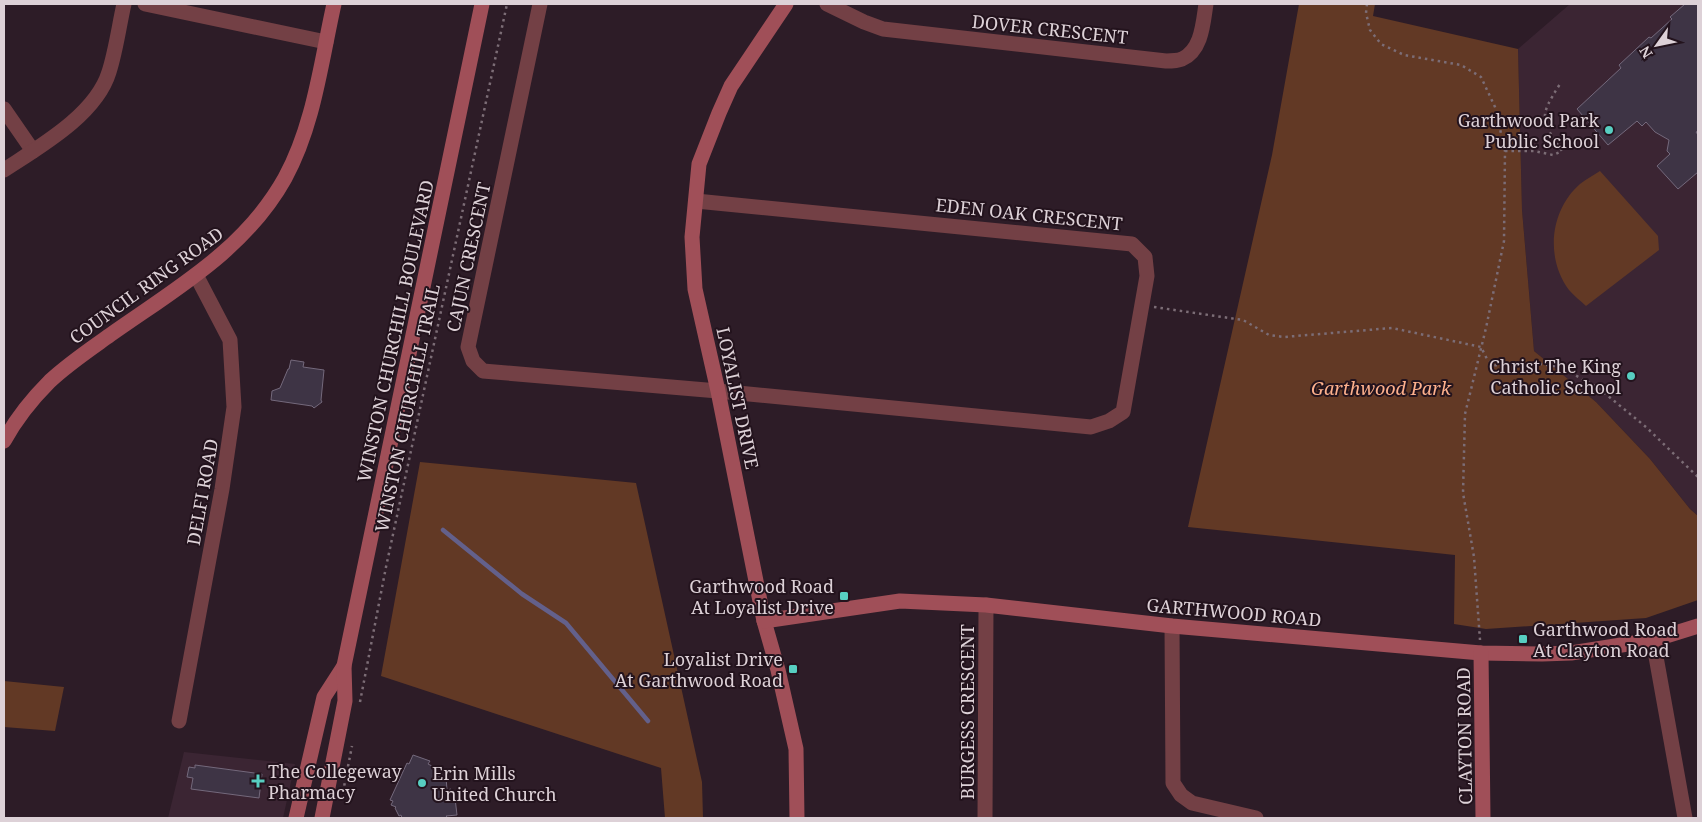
<svg xmlns="http://www.w3.org/2000/svg" width="1702" height="822" viewBox="0 0 1702 822" font-family="'Noto Serif',serif">
<style>
.built{fill:#3b2533}
.green{fill:#623925}
.lines{fill:none;stroke-linecap:round;stroke-linejoin:round}
.stream{stroke:#63608b;stroke-width:4.5}
.building{fill:#3e3445;stroke:#74697c}
.path{stroke:#7c6d76;stroke-width:2.5;stroke-dasharray:2.5 4;stroke-linecap:butt}
.street{stroke:#734045;stroke-width:15}
.secondary{stroke:#a04f58;stroke-width:15}
.poi-dot{fill:#57cec1;stroke:#23131d;stroke-width:2}
.labels{text-anchor:middle;dominant-baseline:central;stroke-width:4;stroke-linejoin:round;paint-order:stroke}
.street-label{font-size:18px;fill:#ddd1d7;stroke:#23131d}
.poi-label{font-size:18px;fill:#ddd1d7;stroke:#23131d;text-anchor:end}
.park-label{font-size:18px;font-style:italic;fill:#feb18d;stroke:#23131d}
</style>
<rect width="100%" height="100%" fill="#2d1c27"/>
<g class="built">
<path d="M1570 4H1698V516L1690 509 1650 459 1596 402 1534 351 1522 210 1518 49Z"/>
<path d="M184 752 295 764 283 818H168Z"/>
</g>
<g class="green">
<path d="M1299 4H1375L1373 16 1518 49 1522 210 1534 351 1596 402 1650 459 1690 509 1698 516V600L1646 618 1486 629 1454 624 1455 555 1188 527 1272 155Z"/>
<path d="M1600 171 1658 236 1659 250 1586 306C1581 301 1574 296 1569 290 1545 258 1550 210 1580 184 1586 179 1594 175 1600 171Z"/>
<path d="M420 462 636 483 702 782 703 818H665L661 768 381 676Z"/>
<path d="M4 681 64 687 55 731 4 727Z"/>
</g>
<g class="lines">
<path class="stream" d="M443 530 522 594 566 623 648 721"/>
</g>
<g class="building">
<path d="M1685 4H1698V131L1696 132 1698 135V172L1678 189 1657 166 1670 154 1667 151 1669 140 1655 132 1646 122 1642 126 1637 121 1608 145 1577 109 1621 68 1619 65 1649 37 1651 38 1672 19 1670 17Z"/>
<path d="M291 360 304 362 303 367 324 370 321 400 322 402 314 408 312 406 271 400 272 391 280 388 288 369H289Z"/>
<path d="M413 755 430 761 428 764 438 769 436 772 446 777 447 790 451 789 452 798H455L457 815 446 816 448 818H402L401 815 399 816 395 808 396 807 391 805 393 801 390 800 407 763 409 764Z"/>
<path d="M195 765 262 774 259 798 191 789 193 778 187 777 189 767 195 768Z"/>
</g>
<g class="lines">
<g class="path">
<path d="M1367 4 1366 13 1370 30 1381 44 1404 55 1461 65 1481 77 1495 107 1505 151 1504 241 1486 328 1465 414 1463 493 1474 557 1480 640"/>
<path d="M1505 151H1534L1553 155 1562 151C1540 119 1539 117 1560 84"/>
<path d="M1154 307 1243 320 1269 335 1284 337 1392 328 1481 347 1487 359 1494 365 1503 367 1541 364 1560 367 1597 387 1646 427 1698 477"/>
<path d="M360 702 386 567 507 4"/>
<path d="M343 792 352 746"/>
</g>
<g class="street">
<path d="M145 4 326 42"/>
<path d="M540 4 468 347 473 361 483 371 718 391 1091 427 1109 421 1123 412 1147 276 1145 257 1132 244 696 201"/>
<path d="M827 4 864 22 883 29 1166 61C1171 61 1177 61 1182 59 1202 50 1203 23 1206 4"/>
<path d="M4 109 33 151"/>
<path d="M4 170C39 147 96 115 109 72 116 50 119 26 124 4"/>
<path d="M1172 626 1173 783 1181 795 1192 803 1256 818"/>
<path d="M1653 640 1685 818"/>
<path d="M179 721 222 489 234 407 230 340 196 275"/>
<path d="M985 818 986 605"/>
</g>
<g class="secondary">
<path d="M786 4 731 86 719 113 699 164 692 237 695 289 718 391 764 621 778 670 796 749 797 818"/>
<path d="M4 441C16 419 32 399 50 381 68 364 89 350 110 335 175 289 245 250 285 178 314 125 321 62 334 4"/>
<path d="M764 621 900 601 986 605 1172 626 1481 653 1542 654 1571 653 1653 640 1698 626"/>
<path d="M1481 653 1483 818"/>
<path d="M296 818 324 697 344 666"/>
<path d="M322 818 345 701 344 666 482 4"/>
</g>
</g>
<g class="poi-dot">
<circle cx="1609" cy="130" r="5"/>
<circle cx="1631" cy="376" r="5"/>
<rect x="839" y="591" width="10" height="10" rx="2.5"/>
<rect x="1518" y="634" width="10" height="10" rx="2.5"/>
<rect x="788" y="664" width="10" height="10" rx="2.5"/>
<path d="M255.5 773.5h5v5h5v5h-5v5h-5v-5h-5v-5h5z"/>
<circle cx="422" cy="783" r="5"/>
</g>
<g class="labels">
<g class="street-label">
<text transform="translate(1050 29) rotate(6)">DOVER CRESCENT</text>
<text transform="translate(1029 214) rotate(6)">EDEN OAK CRESCENT</text>
<text transform="translate(468 257) rotate(-78)">CAJUN CRESCENT</text>
<text transform="translate(146 285) rotate(-36)">COUNCIL RING ROAD</text>
<text transform="translate(395 331) rotate(-78)">WINSTON CHURCHILL BOULEVARD</text>
<text transform="translate(738 398) rotate(78)">LOYALIST DRIVE</text>
<text transform="translate(407 408) rotate(-78)">WINSTON CHURCHILL TRAIL</text>
<text transform="translate(202 492) rotate(-80)">DELFI ROAD</text>
<text transform="translate(1234 612) rotate(5)">GARTHWOOD ROAD</text>
<text transform="translate(967 712) rotate(-90)">BURGESS CRESCENT</text>
<text transform="translate(1464 736) rotate(-91)">CLAYTON ROAD</text>
</g>
<g class="poi-label">
<text x="1599" y="120">Garthwood Park<tspan x="1599" dy="21">Public School</tspan></text>
<text x="1621" y="366">Christ The King<tspan x="1621" dy="21">Catholic School</tspan></text>
<text x="834" y="586">Garthwood Road<tspan x="834" dy="21">At Loyalist Drive</tspan></text>
<text x="1533" y="629" text-anchor="start">Garthwood Road<tspan x="1533" dy="21">At Clayton Road</tspan></text>
<text x="783" y="659">Loyalist Drive<tspan x="783" dy="21">At Garthwood Road</tspan></text>
<text x="268" y="771" text-anchor="start">The Collegeway<tspan x="268" dy="21">Pharmacy</tspan></text>
<text x="432" y="773" text-anchor="start">Erin Mills<tspan x="432" dy="21">United Church</tspan></text>
</g>
<g class="park-label">
<text x="1381" y="388">Garthwood Park</text>
</g>
</g>
<rect width="1702" height="822" fill="none" stroke="#ddd1d7" stroke-width="10"/>
<g transform="translate(1657 45) rotate(237)" stroke="#23131d" stroke-width="4" paint-order="stroke">
<path d="M0-4L9 19L0 12L-9 19Z" fill="#ddd1d7"/>
<text y="-8" font-size="14" font-weight="bold" text-anchor="middle" fill="#ddd1d7">N</text>
</g>
</svg>
